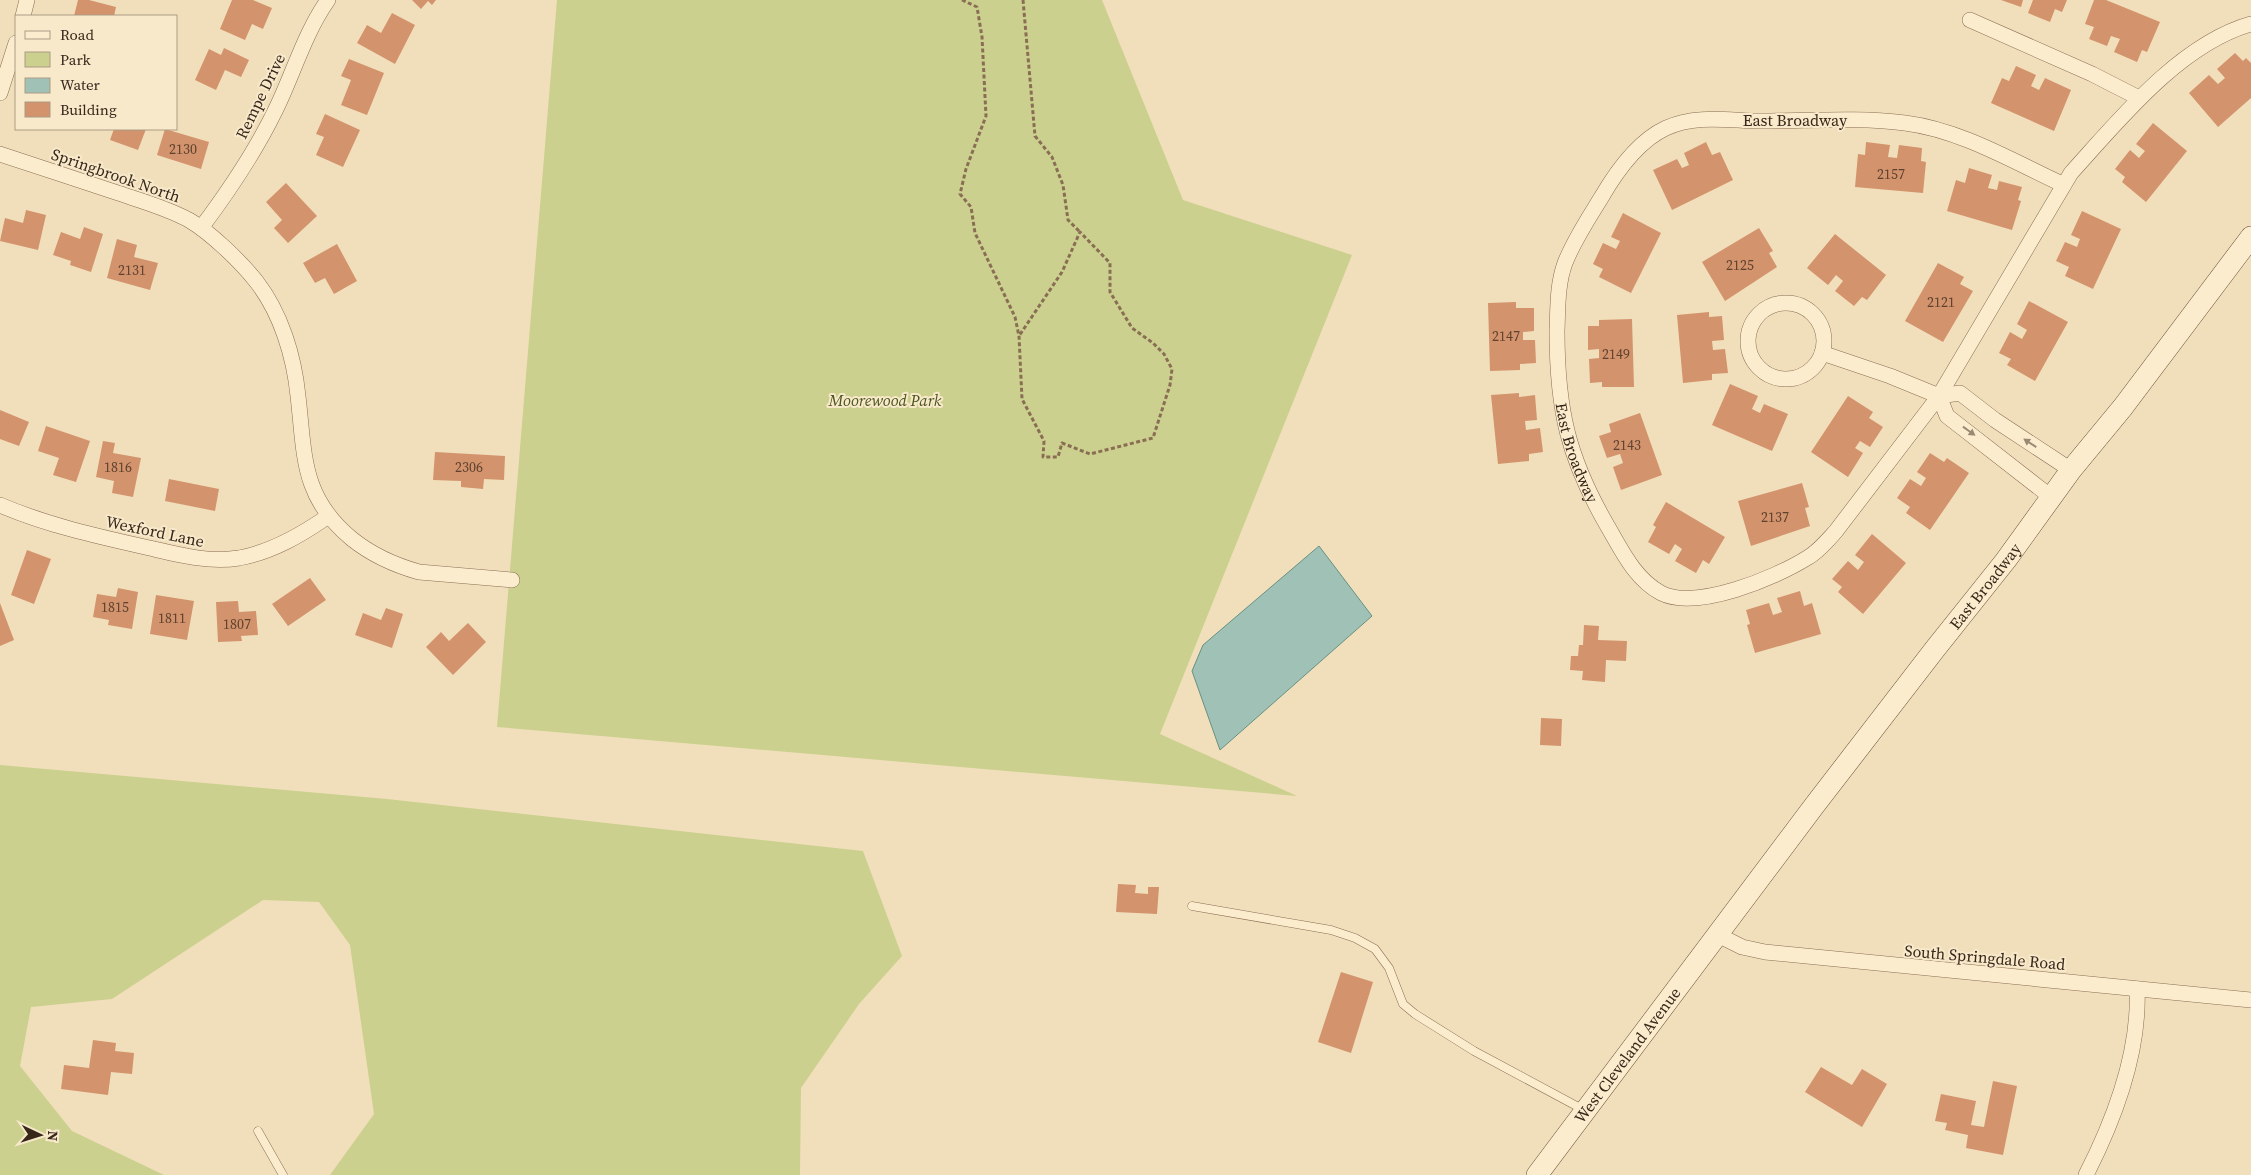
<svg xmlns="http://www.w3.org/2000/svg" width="2251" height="1175" viewBox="0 0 2251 1175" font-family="'Source Serif 4',serif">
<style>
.green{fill:#cbd08e}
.water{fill:#a0c2b6;stroke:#679084}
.building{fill:#d3936d}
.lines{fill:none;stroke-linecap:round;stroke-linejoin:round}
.service-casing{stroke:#8a6e54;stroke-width:9}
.minor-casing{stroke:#8a6e54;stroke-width:16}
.secondary-casing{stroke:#6b4f37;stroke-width:22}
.path{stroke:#8a6e54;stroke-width:3;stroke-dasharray:4 2.5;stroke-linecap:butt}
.service{stroke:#fcecce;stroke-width:8}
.minor{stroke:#fcecce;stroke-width:15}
.secondary{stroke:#fcecce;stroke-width:21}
.oneway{fill:#9a8a74}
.labels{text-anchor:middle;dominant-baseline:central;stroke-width:4;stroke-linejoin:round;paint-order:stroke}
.number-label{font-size:14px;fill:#5e422f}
.street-label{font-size:16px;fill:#37271a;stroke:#f8e9cb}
.park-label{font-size:16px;font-style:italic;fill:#4a551f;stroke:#f8e9cb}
</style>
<rect width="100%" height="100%" fill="#f1dfbb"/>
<g class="green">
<path d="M557 0H1102L1183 200 1352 255 1160 734 1297 796 497 727Z"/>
<path d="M0 765 387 799 863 851 902 956 859 1004 801 1088 800 1175H330L374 1114 350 945 319 902 263 900 112 999 31 1007 20 1066 72 1131 164 1175H0Z"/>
</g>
<path class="water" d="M1319 546 1372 616 1220 750 1192 671 1203 645Z"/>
<g class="building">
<path d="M78 0H89L116 7 114 16H74Z"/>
<path d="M232 0H253L272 8 263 29 252 24 245 40 220 29Z"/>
<path d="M412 0H436L432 5 428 1 421 9Z"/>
<path d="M2001 0H2023L2021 7Z"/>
<path d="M2033 0H2067L2062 12 2055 9 2050 22 2028 13Z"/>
<path d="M2094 0H2106L2160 22 2147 52 2142 50 2137 62 2114 52 2120 39 2111 36 2107 46 2089 39 2094 27 2085 24Z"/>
<path d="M392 13 415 25 395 64 357 43 367 25 381 33Z"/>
<path d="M224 48 249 60 241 77 225 70 216 90 195 80 209 49 221 55Z"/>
<path d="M2235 53 2243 61 2246 58 2251 63V98L2218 127 2189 93 2209 75 2218 84 2225 78 2217 69Z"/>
<path d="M349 59 384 73 367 115 341 105 351 80 341 76Z"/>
<path d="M2016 66 2036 75 2031 86 2039 90 2045 78 2071 90 2054 131 1991 103 2002 78 2009 81Z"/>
<path d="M325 114 360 130 343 167 316 155 324 137 316 134Z"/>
<path d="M2153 123 2187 151 2146 202 2122 182 2125 177 2115 169 2130 150 2139 158 2145 151 2136 144Z"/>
<path d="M114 129H146L138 150 110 140Z"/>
<path d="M165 129 209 142 201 169 157 155Z"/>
<path d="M1706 142 1712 155 1720 152 1733 180 1672 210 1653 170 1677 159 1682 168 1689 165 1684 153Z"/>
<path d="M1866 142 1890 145 1888 157 1897 158 1899 145 1922 148 1921 161 1926 162 1923 193 1855 187 1858 154 1865 155Z"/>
<path d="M1969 168 1992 175 1988 188 1997 190 1999 181 2022 187 2018 200 2021 201 2012 230 1947 211 1956 180 1965 183Z"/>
<path d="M286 183 317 216 288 243 274 228 282 220 266 202Z"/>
<path d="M26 210 46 215 38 250 0 241 5 218 23 223Z"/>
<path d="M2082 211 2121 229 2093 289 2065 276 2069 267 2056 261 2065 242 2077 247 2080 239 2071 235Z"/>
<path d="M1623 213 1661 233 1631 293 1599 277 1603 269 1593 264 1603 243 1616 249 1620 241 1611 237Z"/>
<path d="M84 227 103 234 91 272 70 265 71 261 53 255 61 232 80 239Z"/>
<path d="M1759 228 1773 251 1769 253 1777 267 1725 301 1702 262Z"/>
<path d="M1835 234 1886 275 1867 300 1862 297 1854 306 1835 291 1843 281 1836 275 1828 285 1807 268Z"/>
<path d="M117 239 137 245 134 257 158 263 150 290 107 278Z"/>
<path d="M337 244 357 281 334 294 325 278 315 283 303 263Z"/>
<path d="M1938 263 1964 277 1960 284 1973 291 1943 342 1905 321Z"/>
<path d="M2029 301 2068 322 2035 381 2007 365 2011 359 1999 353 2010 332 2022 339 2027 330 2017 324Z"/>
<path d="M1516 302V308H1534V331L1523 332V340H1535L1536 363 1520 364V370L1490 371 1488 303Z"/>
<path d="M1709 312V317L1722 316 1724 340 1712 341 1713 350 1725 349 1728 373 1712 374V380L1683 383 1677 315Z"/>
<path d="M1632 319 1634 387H1602V382L1590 383 1589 359 1599 358V349L1588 350V326H1599V320Z"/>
<path d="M1730 384 1758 396 1752 409 1760 413 1764 404 1788 414 1772 451 1712 425Z"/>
<path d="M1519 393V397L1535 395 1537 420 1525 421 1526 430 1540 428 1543 452 1529 454V461L1498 464 1491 395Z"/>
<path d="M1848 396 1873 412 1869 418 1883 427 1870 447 1860 441 1855 448 1863 453 1848 477 1811 452Z"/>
<path d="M0 410 29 422 19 446 0 439Z"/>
<path d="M1640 413 1662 475 1621 490 1613 467 1623 463 1620 454 1607 458 1599 436 1611 432 1609 424Z"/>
<path d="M46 426 90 441 76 482 53 475 59 458 38 451Z"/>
<path d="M103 441 115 443 113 453 141 458 133 497 112 493 114 481 96 477Z"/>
<path d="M435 452 505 456 504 480 484 479 483 489 461 487V481L433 480Z"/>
<path d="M1930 453 1944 462 1947 458 1969 473 1930 530 1906 513 1910 507 1897 498 1910 479 1921 486 1926 478 1917 472Z"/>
<path d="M169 479 219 489 215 511 165 501Z"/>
<path d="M1802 483 1809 507 1805 508 1810 526 1751 546 1738 501Z"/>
<path d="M1666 502 1725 537 1709 564 1703 560 1696 573 1675 561 1682 549 1675 544 1669 554 1648 542 1656 527 1653 525Z"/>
<path d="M1872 534 1906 563 1863 614 1838 592 1842 587 1832 579 1848 561 1858 570 1864 562 1855 555Z"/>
<path d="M27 550 51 559 34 604 11 595Z"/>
<path d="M310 578 326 600 288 626 272 604Z"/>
<path d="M118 588 138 592 132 629 108 625 109 620 93 617 97 594 116 597Z"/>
<path d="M1800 591 1804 606 1812 603 1821 634 1755 653 1747 625 1750 624 1746 610 1769 603 1773 615 1782 612 1777 598Z"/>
<path d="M156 595 194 601 187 640 150 634Z"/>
<path d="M238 601 239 612 256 611 258 635 241 636 242 641 218 642 216 602Z"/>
<path d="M0 603 14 640 0 646Z"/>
<path d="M386 608 403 614 392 648 355 635 363 613 381 620Z"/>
<path d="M468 623 486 642 453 675 426 647 441 632 449 641Z"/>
<path d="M1584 625 1599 626 1598 640 1627 641 1626 661 1606 660 1605 682 1582 680 1583 671 1570 670 1571 656H1578L1579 645H1583Z"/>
<path d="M1541 718 1562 719 1561 746 1540 745Z"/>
<path d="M1118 884 1136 885 1135 893 1148 894V887H1159L1157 914 1116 912Z"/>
<path d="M1341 972 1373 982 1351 1053 1318 1042Z"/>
<path d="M93 1040 116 1043 115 1051 134 1053 132 1074 111 1072 108 1095 61 1089 64 1065 89 1068Z"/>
<path d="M1821 1067 1852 1085 1862 1069 1887 1084 1862 1127 1805 1092Z"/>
<path d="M1993 1081 2017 1086 2003 1155 1966 1148 1968 1135 1945 1130 1947 1123 1935 1121 1941 1094 1976 1101 1971 1125 1984 1127Z"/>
</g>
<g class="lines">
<defs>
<g id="service">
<path d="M1192 906 1331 930 1355 938 1375 949 1389 968 1403 1004 1415 1014 1474 1051 1584 1110"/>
<path d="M258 1131 283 1175"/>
</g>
<g id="minor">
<path d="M23 16 27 0"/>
<path d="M1970 20 2092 74 2139 98"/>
<path d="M0 93 16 43"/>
<path d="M0 154C39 167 79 180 118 193 142 201 167 208 189 220 211 233 240 261 256 281 281 313 294 356 298 396 305 456 301 497 352 539 372 555 394 565 419 572L512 580"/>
<path id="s1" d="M2064 185C2014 162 1961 130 1905 123 1858 117 1810 121 1762 121 1730 121 1697 114 1666 128 1638 141 1616 172 1601 198 1588 219 1574 240 1565 263 1557 285 1558 308 1557 331 1557 410 1568 458 1608 527 1622 551 1635 579 1661 593 1696 611 1775 578 1807 558 1818 552 1827 541 1836 531L1939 396 2071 173C2119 120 2180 44 2251 24"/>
<path d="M201 228C228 192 255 152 275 111 293 75 304 34 328 0"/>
<circle cx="1786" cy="341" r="38"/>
<path d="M1822 353 1890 376 1939 396 1960 393 1995 420 2071 470"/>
<path d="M1939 396 1947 416 2051 497"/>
<path d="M0 505C47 525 96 536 145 547 176 554 207 563 239 558 272 552 301 535 327 517"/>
<path d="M1718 935 1742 947 1765 952 2251 1000"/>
<path d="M2086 1175C2114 1120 2140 1052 2137 989"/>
</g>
<g id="secondary">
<path id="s2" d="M1537 1175 1814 806 1935 649 2006 560 2071 470 2123 407 2251 237"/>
</g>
</defs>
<use href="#service" class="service-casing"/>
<use href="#minor" class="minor-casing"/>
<use href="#secondary" class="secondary-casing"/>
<g class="path">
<path d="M962 0 977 7 982 37 986 116 966 169 960 194 971 207 975 233 1015 317 1019 336 1022 399 1044 441 1043 457H1058L1062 443 1090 454 1153 438 1170 385 1172 369 1164 354 1153 343 1132 328 1110 292V263L1080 232 1062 272 1019 336"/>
<path d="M1023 0 1035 136 1052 157 1063 185 1068 220 1080 232"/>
</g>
<use href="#service" class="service"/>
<use href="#minor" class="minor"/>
<use href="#secondary" class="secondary"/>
</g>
<defs><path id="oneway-solid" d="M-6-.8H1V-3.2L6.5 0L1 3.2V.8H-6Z" transform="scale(1.25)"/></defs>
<g class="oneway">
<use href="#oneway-solid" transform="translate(1969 431) rotate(36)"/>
<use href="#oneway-solid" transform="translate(2030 443) rotate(-147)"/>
</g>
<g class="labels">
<g class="number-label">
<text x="183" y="149">2130</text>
<text x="1891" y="174">2157</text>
<text x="1740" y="265">2125</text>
<text x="132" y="270">2131</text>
<text x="1941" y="302">2121</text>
<text x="1506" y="336">2147</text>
<text x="1616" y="354">2149</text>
<text x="1627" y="445">2143</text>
<text x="118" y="467">1816</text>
<text x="469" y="467">2306</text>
<text x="1775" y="517">2137</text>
<text x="115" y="607">1815</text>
<text x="172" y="618">1811</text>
<text x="237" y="624">1807</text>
</g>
<g class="street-label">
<text transform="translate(260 96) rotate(-64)">Rempe Drive</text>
<text x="1795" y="120">East Broadway</text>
<text transform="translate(116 175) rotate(19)">Springbrook North</text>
<text stroke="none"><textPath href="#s1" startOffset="776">East Broadway</textPath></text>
<text transform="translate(155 531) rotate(12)">Wexford Lane</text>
<text stroke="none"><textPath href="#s2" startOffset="740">East Broadway</textPath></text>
<text transform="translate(1985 957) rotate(5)">South Springdale Road</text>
<text stroke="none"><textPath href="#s2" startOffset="150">West Cleveland Avenue</textPath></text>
</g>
<g class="park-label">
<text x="885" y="400">Moorewood Park</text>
</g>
</g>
<rect x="15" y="15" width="162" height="115" fill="#f8e9cb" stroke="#ab9b84"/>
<rect x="25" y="31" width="25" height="8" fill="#fcecce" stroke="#ab9b84"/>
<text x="60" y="40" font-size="15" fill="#37271a">Road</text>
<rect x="25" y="52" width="25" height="15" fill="#cbd08e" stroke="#ab9b84"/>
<text x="60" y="65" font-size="15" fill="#37271a">Park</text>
<rect x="25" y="78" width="25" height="15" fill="#a0c2b6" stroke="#ab9b84"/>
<text x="60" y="90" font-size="15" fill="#37271a">Water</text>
<rect x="25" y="102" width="25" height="15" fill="#d3936d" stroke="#ab9b84"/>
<text x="60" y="115" font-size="15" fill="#37271a">Building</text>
<g transform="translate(40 1135) rotate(94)" stroke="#f8e9cb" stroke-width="4" paint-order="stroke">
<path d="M0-4L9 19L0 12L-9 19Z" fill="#37271a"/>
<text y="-8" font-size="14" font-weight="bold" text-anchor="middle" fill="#37271a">N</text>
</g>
</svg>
